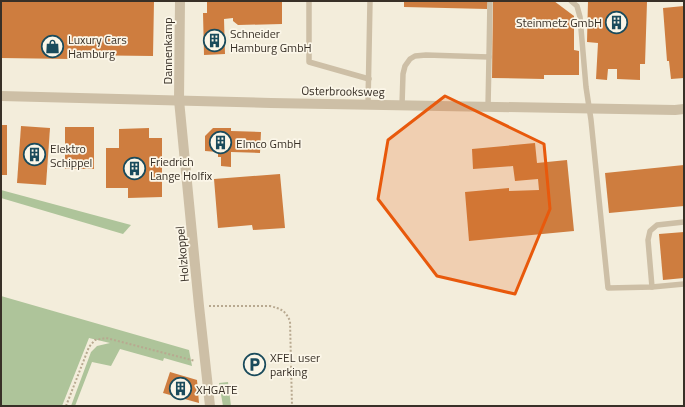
<svg xmlns="http://www.w3.org/2000/svg" width="685" height="407" viewBox="0 0 685 407" font-family="'Titillium Web',sans-serif">
<style>
.green{fill:#aec49a}
.building{fill:#ce7d3f}
.lines{fill:none;stroke-linecap:round;stroke-linejoin:round}
.path{stroke:#b8a990;stroke-width:2;stroke-dasharray:2 2;stroke-linecap:butt}
.lane{stroke:#cdbfa6;stroke-width:5.5}
.street{stroke:#cdbfa6;stroke-width:10}
.marked{fill:#e8590c;fill-opacity:0.2;stroke:#e8590c;stroke-width:3;stroke-linejoin:round}
.labels{text-anchor:middle;dominant-baseline:central;stroke-width:3.5;stroke-linejoin:round;paint-order:stroke}
.poi-label{font-size:12px;fill:#383027;stroke:#fbf6e8;text-anchor:start}
.street-label{font-size:12px;fill:#383027;stroke:#fbf6e8}
</style>
<rect width="100%" height="100%" fill="#f3eddb"/>
<g class="green">
<path d="M1 190 131 225 123 234 1 198Z"/>
<path d="M1 296 189 350 192 366 164 358 163 361 120 349 111 366 92 362 75 406H71L91 352 97 346 110 343 89 338 62 406H1Z"/>
<path d="M228 382 231 406H223L219 383Z"/>
</g>
<g class="building">
<path d="M1 1H154L153 56 70 55V59L1 58Z"/>
<path d="M207 1H282V24L238 25 233 21V18L224 19 225 54 204 55 203 13H207Z"/>
<path d="M404 1H488L487 9 404 7Z"/>
<path d="M493 1H554L574 16V50L579 51V75H544V79L492 78Z"/>
<path d="M588 1 647 2 645 64H640V80L617 79V69H608L607 80 596 79 598 43 587 42Z"/>
<path d="M684 6V78L671 79 669 61H667L663 8Z"/>
<rect x="1" y="125" width="6" height="50"/>
<path d="M21 126 50 128 46 185 17 183Z"/>
<rect x="65" y="127" width="29" height="42"/>
<path d="M149 128V138H162V197L128 198V188H106V148H119V129Z"/>
<path d="M213 128H231V131L261 132 260 153 231 152V167L221 166V157H218V152L205 151V136Z"/>
<path d="M535 143 537 163 567 160 574 231 469 241 465 192 509 188V191L539 190 538 179 515 181 513 166 473 169 472 149Z"/>
<path d="M684 165V206L609 213 605 173Z"/>
<path d="M280 174 285 228 253 230 252 225 218 228 214 179Z"/>
<path d="M684 232V278L663 280 659 234Z"/>
<path d="M170 372 197 380 199 403 163 393Z"/>
</g>
<g class="lines">
<g class="path">
<path d="M209 306H270C281 309 285 310 290 321L292 406"/>
<path d="M66 406 89 347 95 340 106 338 195 361"/>
</g>
<g class="lane">
<path d="M309 1V62L369 79"/>
<path d="M571 1 577 6 580 17 586 87 591 120 608 288 652 287 684 284"/>
<path d="M368 104 370 1"/>
<path d="M402 105 403 74 405 66 410 59 415 56 426 55 489 57 490 1"/>
<path d="M488 107 489 57"/>
<path d="M652 287 648 240 650 231 657 225 684 222"/>
</g>
<g class="street">
<path d="M180 1 179 100 199 306 210 406"/>
<path d="M1 96 271 103 675 110 684 109"/>
</g>
</g>
<path class="marked" d="M445 96 544 144 550 209 515 294 437 276 378 199 388 140Z"/>
<defs>
<symbol id="building-ring" viewBox="-11 -11 22 22"><circle r="9.5" fill="#fbf6e8" stroke="#1a4b5c" stroke-width="1.5"/><path d="M-4-6H4V6H1V3H-1V6H-4ZM-2.5-4.3h1.7v1.8h-1.7ZM.8-4.3h1.7v1.8H.8ZM-2.5-1h1.7V.8h-1.7ZM.8-1h1.7V.8H.8Z" fill="#1a4b5c"/></symbol>
<symbol id="shop-ring" viewBox="-11 -11 22 22"><circle r="9.5" fill="#fbf6e8" stroke="#1a4b5c" stroke-width="1.5"/><path d="M-5-2.5h2.3a2.7 3.5 0 0 1 5.4 0H5L5.5 6h-11ZM-1.5-2.5h3a1.5 2.3 0 0 0-3 0Z" fill="#1a4b5c"/></symbol>
<symbol id="parking-ring" viewBox="-11 -11 22 22"><circle r="9.5" fill="#fbf6e8" stroke="#1a4b5c" stroke-width="1.5"/><path d="M-3.5-5.5H1a3.5 3.5 0 0 1 0 7H-1V5.5H-3.5ZM-1-3.4V-.6H.8a1.4 1.4 0 0 0 0-2.8Z" fill="#1a4b5c"/></symbol>
</defs>
<g fill-rule="evenodd">
<use href="#building-ring" x="604" y="10" width="25" height="25"/>
<use href="#building-ring" x="202" y="28" width="25" height="25"/>
<use href="#shop-ring" x="40" y="34" width="25" height="25"/>
<use href="#building-ring" x="208" y="130" width="25" height="25"/>
<use href="#building-ring" x="22" y="142" width="25" height="25"/>
<use href="#building-ring" x="122" y="156" width="25" height="25"/>
<use href="#parking-ring" x="242" y="352" width="25" height="25"/>
<use href="#building-ring" x="168" y="376" width="25" height="25"/>
</g>
<g class="labels">
<g class="poi-label">
<text x="602" y="22" text-anchor="end">Steinmetz GmbH</text>
<text x="230" y="33">Schneider<tspan x="230" dy="14">Hamburg GmbH</tspan></text>
<text x="68" y="39">Luxury Cars<tspan x="68" dy="14">Hamburg</tspan></text>
<text x="236" y="143">Elmco GmbH</text>
<text x="50" y="148">Elektro<tspan x="50" dy="14">Schippel</tspan></text>
<text x="150" y="161">Friedrich<tspan x="150" dy="14">Lange Holfix</tspan></text>
<text x="270" y="357">XFEL user<tspan x="270" dy="14">parking</tspan></text>
<text x="196" y="389">XHGATE</text>
</g>
<g class="street-label">
<text transform="translate(167 51) rotate(-90)">Dannenkamp</text>
<text transform="translate(343 91) rotate(1)">Osterbrooksweg</text>
<text transform="translate(182 254) rotate(-95)">Holzkoppel</text>
</g>
</g>
<rect width="685" height="407" fill="none" stroke="#383027" stroke-width="4"/>
</svg>
